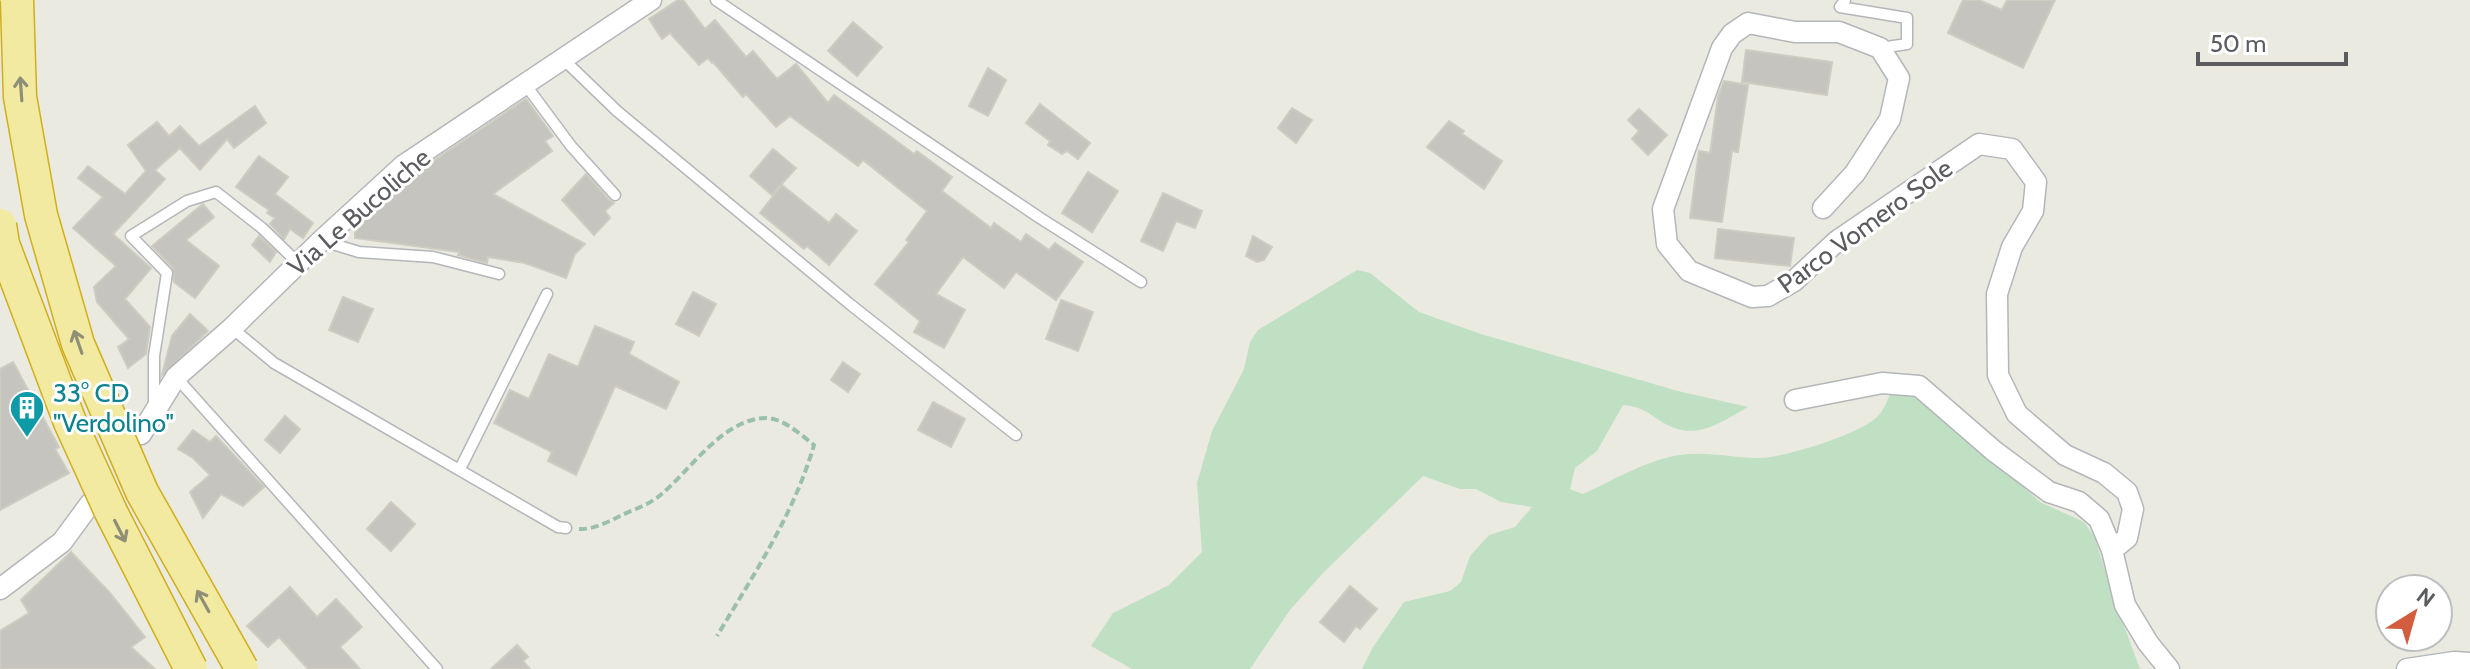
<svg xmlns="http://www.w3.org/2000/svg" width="2470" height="669" viewBox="0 0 2470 669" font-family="Cabin,sans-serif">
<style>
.green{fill:#c0e0c4}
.building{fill:#c6c4be;stroke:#ceccc0;stroke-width:2}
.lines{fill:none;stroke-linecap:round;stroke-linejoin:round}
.service-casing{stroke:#b4b6ba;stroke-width:13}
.minor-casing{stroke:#b4b6ba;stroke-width:23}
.path{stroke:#9ac0a9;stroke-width:4;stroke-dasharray:8 4;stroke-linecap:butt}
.service{stroke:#fff;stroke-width:10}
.minor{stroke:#fff;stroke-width:20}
.trunk-bridge-casing{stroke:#d1ae1b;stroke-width:35;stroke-linecap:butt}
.trunk-bridge{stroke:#f2eaa0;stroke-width:32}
.oneway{stroke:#8f8e76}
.labels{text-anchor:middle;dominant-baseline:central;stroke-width:6;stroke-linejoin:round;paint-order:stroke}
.street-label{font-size:26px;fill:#5a5c60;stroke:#fff}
.culture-label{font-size:26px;fill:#0d838f;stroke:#fff;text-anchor:start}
</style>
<rect width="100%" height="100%" fill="#ebeae1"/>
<path class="green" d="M1357 270 1370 273 1419 312 1481 334 1678 391 1748 407C1716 425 1693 443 1659 420 1646 411 1638 406 1623 405L1597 451 1575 468 1570 489 1583 494C1614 480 1646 460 1680 455 1707 451 1732 458 1759 458 1784 458 1864 433 1879 415 1885 408 1889 396 1893 388L1919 392 2040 502 2084 522 2095 538 2113 596 2140 669H1362L1373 647 1404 602 1450 591 1461 582 1470 556 1489 535 1515 527 1532 507 1501 502 1476 489H1460L1423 476 1323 573 1290 610 1250 669H1132L1091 646 1113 613 1169 585 1202 552 1197 483 1212 431 1244 369 1250 342 1258 330Z"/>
<g class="building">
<path d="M678 0H683L705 29 715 20 746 57 753 51 777 79 796 64 828 103 834 95 914 154 917 151 952 177 942 191 991 228 994 223 1021 242 1026 234 1049 250 1055 243 1083 262 1056 300 1016 272 1004 288 963 257 936 294 965 310 944 348 914 332 920 321 875 284 909 242 906 240 927 211 863 160 858 166 790 116 776 127 746 94 743 97 713 62 712 63 708 58 699 65 670 33 662 39 649 19Z"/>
<path d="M1963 0H1979L2002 10 2007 0H2055L2023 68 1948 33Z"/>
<path d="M853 22 882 47 857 76 828 51Z"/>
<path d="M1746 50 1832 62 1827 95 1742 82Z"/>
<path d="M988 68 1006 80 988 116 969 106Z"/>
<path d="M1724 81 1748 85 1738 152 1732 151 1722 222 1690 218 1699 151 1710 153 1718 97Z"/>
<path d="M526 99 553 136 545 141 552 151 493 194 585 244 575 254 566 278 525 263 488 257 487 263 458 255 459 252 355 238V227L412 175Z"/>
<path d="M1040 104 1090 143 1078 159 1067 151 1062 154 1048 145 1050 141 1026 123Z"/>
<path d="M255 106 266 123 234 148 227 139 200 170 180 148 155 170 165 179 113 234 151 268 125 299 150 327 146 354 128 368 118 347 129 339 97 302 94 287 116 266 73 228 103 197 78 178 88 166 125 194 146 171 128 145 157 122 169 136 180 126 199 146Z"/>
<path d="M1292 108 1312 120 1296 143 1278 128Z"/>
<path d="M1639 109 1667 135 1648 155 1632 139 1639 131 1628 120Z"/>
<path d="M1449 121 1464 131 1462 134 1502 161 1484 189 1427 147Z"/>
<path d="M773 149 796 168 772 195 750 176Z"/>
<path d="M259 156 288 177 275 194 313 223 303 238 290 229 284 239 270 224 275 218 267 213 269 210 236 187Z"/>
<path d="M1088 172 1118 191 1092 232 1062 213Z"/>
<path d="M586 174 609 200 614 203 605 211 610 218 594 235 562 200Z"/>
<path d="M782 185 829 223 836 214 857 231 829 265 807 246 804 249 760 213Z"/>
<path d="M1163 193 1202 211 1195 228 1176 221 1163 251 1141 241Z"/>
<path d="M203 204 214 217 186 240 219 266 195 298 174 282 173 268 152 246Z"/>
<path d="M1718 229 1794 238 1790 266 1715 258Z"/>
<path d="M259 236 276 252 270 262 252 245Z"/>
<path d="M1253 236 1272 247 1264 260 1257 262 1246 256Z"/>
<path d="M693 292 716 304 699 336 676 324Z"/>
<path d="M343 297 373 309 358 342 329 330Z"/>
<path d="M1061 300 1093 312 1078 351 1046 339Z"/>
<path d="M190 314 208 331 162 375 172 336Z"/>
<path d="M595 326 634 342 629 354 679 382 666 409 615 386 576 475 548 461 552 452 494 423 510 390 529 399 549 354 578 367Z"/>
<path d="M13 362 59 447 55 449 69 473 0 510V369Z"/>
<path d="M843 362 860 374 848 392 831 380Z"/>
<path d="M933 402 965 419 951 447 918 430Z"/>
<path d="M285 416 300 429 280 453 265 440Z"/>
<path d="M193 430 210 442 216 436 264 487 243 506 221 494 203 518 190 492 210 475 193 458 178 449Z"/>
<path d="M391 502 415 524 391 551 367 529Z"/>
<path d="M71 552 110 593 145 637 131 647 155 669H0V631L29 613 21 600Z"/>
<path d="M1350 586 1377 609 1360 629 1356 626 1344 642 1320 622Z"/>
<path d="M290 587 317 617 336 599 362 627 340 647 360 669H308L279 637 268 647 247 626Z"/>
<path d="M517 645 528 657 523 661 530 669H491Z"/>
</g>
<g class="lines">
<defs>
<g id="service">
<path d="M716 0 1040 218 1141 282"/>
<path d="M1845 0 1840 7 1907 18V44L1880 48"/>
<path d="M563 59 617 111 851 305 1016 435"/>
<path d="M525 84 571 146 615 195"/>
<path d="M323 241 359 252 433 257 499 274"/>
<path d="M232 328 274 363 558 527 566 528"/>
<path d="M176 377 437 669"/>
<path d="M154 406V356L167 273 131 236 187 201 216 192 262 228 298 263"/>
<path d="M460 469 547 294"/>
</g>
<g id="minor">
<path d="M1823 208 1855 173 1890 119 1899 78 1880 48 1839 32H1795L1748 23 1732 34 1722 48 1663 209 1667 244 1689 271 1752 297 1768 296 1794 281 1837 241 1979 144 2012 149 2036 182 2033 211 2012 247 1997 294 1998 375 2017 414 2065 455 2104 473 2127 492 2133 509 2127 538 2112 550"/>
<path d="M1795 400 1882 383 1919 386 1994 451 2049 492 2079 502 2099 519 2112 550 2125 605 2148 643 2169 669"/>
<path d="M141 434 176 377 232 328 321 241 404 165 651 0"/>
<path d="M0 589 62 542 90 504"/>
<path d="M2407 669 2454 662 2470 663"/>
</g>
</defs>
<use href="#service" class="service-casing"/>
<use href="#minor" class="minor-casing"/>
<path class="path" d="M579 529C592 530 608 522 620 516 632 510 648 505 658 497 690 472 721 419 766 418 783 418 801 435 814 445 794 514 754 574 717 636"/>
<use href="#service" class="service"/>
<use href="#minor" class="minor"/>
<defs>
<g id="trunk-bridge">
<path d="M17 0 20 97 41 215 78 344 142 492 242 669"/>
<path d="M0 225 3 244 70 422 111 512 191 669"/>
</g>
</defs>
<use href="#trunk-bridge" class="trunk-bridge-casing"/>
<use href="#trunk-bridge" class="trunk-bridge"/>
</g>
<defs><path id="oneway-shaft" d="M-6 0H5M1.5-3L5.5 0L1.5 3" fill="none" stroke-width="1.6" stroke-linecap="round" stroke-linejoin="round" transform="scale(2)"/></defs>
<g class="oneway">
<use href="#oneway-shaft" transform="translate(21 89) rotate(-94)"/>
<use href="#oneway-shaft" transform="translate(78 342) rotate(-109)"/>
<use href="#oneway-shaft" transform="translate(120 531) rotate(63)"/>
<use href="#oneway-shaft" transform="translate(203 601) rotate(-119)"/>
</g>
<defs>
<symbol id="building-pin" viewBox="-11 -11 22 30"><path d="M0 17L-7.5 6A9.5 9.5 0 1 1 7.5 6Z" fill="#0f9aa8" stroke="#fff"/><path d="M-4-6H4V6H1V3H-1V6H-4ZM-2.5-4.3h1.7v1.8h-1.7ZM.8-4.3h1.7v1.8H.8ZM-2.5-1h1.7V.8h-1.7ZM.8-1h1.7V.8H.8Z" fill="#fff"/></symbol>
</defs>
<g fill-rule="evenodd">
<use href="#building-pin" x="7" y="388" width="40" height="54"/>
</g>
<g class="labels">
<g class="street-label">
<text transform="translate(359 212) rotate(-41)">Via Le Bucoliche</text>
<text transform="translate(1865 226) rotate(-36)">Parco Vomero Sole</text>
</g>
<g class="culture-label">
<text x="53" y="393">33° CD<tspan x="53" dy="30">"Verdolino"</tspan></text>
</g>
</g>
<g transform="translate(2414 613) rotate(37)"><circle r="38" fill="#ffffff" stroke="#bdbebf" stroke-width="2"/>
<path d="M0-6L14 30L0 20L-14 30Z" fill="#d35d3f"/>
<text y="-12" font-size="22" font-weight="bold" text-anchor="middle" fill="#5a5c60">N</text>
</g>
<path d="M2198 52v12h148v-12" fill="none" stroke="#5a5c60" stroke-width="4"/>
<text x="2210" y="52" font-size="24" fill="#5a5c60" stroke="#ffffff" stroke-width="6" paint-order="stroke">50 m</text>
</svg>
